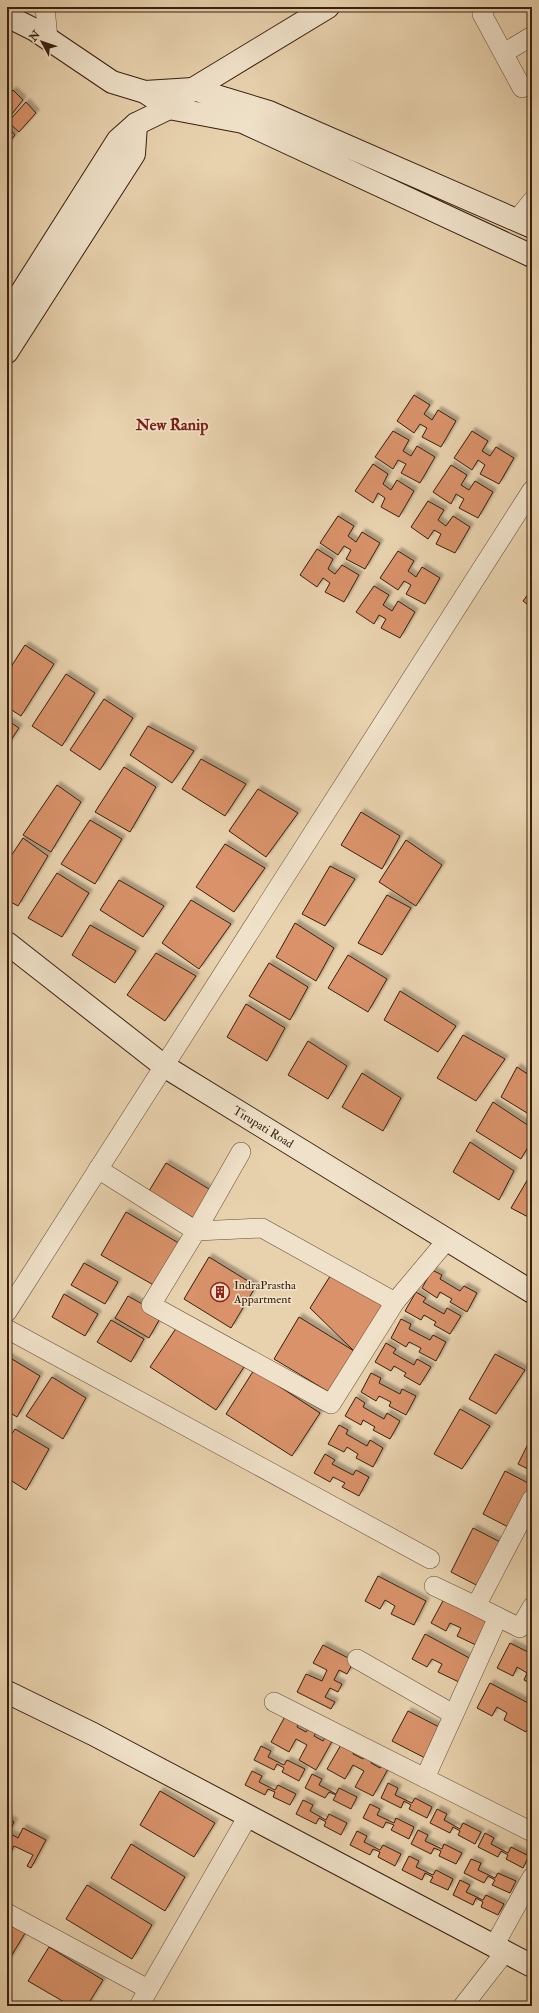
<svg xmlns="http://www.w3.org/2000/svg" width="539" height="2013" viewBox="0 0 539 2013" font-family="'IM FELL Double Pica',serif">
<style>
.building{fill:#d9926b;stroke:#38200e;filter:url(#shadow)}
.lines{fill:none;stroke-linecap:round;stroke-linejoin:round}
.street-casing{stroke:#644c36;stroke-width:20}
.secondary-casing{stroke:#38200e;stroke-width:24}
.street{stroke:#f0e2ca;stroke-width:19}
.secondary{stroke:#f0e2ca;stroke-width:22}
.labels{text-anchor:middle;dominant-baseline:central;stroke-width:3;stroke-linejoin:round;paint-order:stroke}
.street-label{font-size:12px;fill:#38200e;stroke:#f0e2ca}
.poi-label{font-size:12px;fill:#38200e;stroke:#f0e2ca;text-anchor:start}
.district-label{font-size:16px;font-weight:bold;fill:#7a1f14;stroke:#f0e2ca}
</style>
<defs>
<filter id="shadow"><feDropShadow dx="3.5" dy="-3.5" stdDeviation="1" flood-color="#0004"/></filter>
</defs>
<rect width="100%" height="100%" fill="#e8d2ae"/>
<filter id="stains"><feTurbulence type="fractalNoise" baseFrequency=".005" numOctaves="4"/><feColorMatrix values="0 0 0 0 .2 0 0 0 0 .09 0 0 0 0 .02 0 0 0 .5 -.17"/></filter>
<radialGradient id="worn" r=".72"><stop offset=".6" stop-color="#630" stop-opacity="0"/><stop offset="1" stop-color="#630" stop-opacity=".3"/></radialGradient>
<g class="building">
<path d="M13 90 23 100 7 120V97Z"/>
<path d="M26 102 36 113 19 132 8 122Z"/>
<path d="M7 126 15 135 7 145Z"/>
<path d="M414 395 430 405 424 414 432 420 438 410 456 421 441 447 422 437 427 428 420 424 414 433 397 421Z"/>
<path d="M393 431 409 440 403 451 411 456 417 446 435 457 420 483 401 473 406 464 398 460 393 469 375 457Z"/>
<path d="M472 431 488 441 482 451 490 456 496 447 514 458 499 484 480 474 485 465 478 460 472 470 454 458Z"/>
<path d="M373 464 388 474 383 484 391 490 397 480 414 491 399 517 381 507 385 498 378 493 373 503 355 491Z"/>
<path d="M451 465 467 475 461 485 469 490 475 481 493 492 478 518 459 508 464 499 456 494 451 504 433 492Z"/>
<path d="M428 501 444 510 438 520 446 526 453 516 470 527 455 553 436 544 441 534 434 530 428 539 411 527Z"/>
<path d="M338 516 354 526 348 536 356 542 362 532 380 543 365 569 346 559 351 550 344 546 338 555 320 543Z"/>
<path d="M317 549 333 559 328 569 335 574 342 565 359 575 344 602 325 592 330 583 323 578 317 587 300 575Z"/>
<path d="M398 551 414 561 408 571 416 577 422 567 440 578 425 604 406 594 411 585 404 581 398 590 380 578Z"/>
<path d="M374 586 389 595 383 605 392 611 398 601 415 612 400 638 381 628 386 619 379 615 374 624 356 612Z"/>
<path d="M532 589V608L523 601Z"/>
<path d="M25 645 54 664 21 716 7 707V673Z"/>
<path d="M66 674 95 693 62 746 32 726Z"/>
<path d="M104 699 133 718 100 770 70 750Z"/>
<path d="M7 720 19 728 7 746Z"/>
<path d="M148 726 194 751 172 783 130 755Z"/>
<path d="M201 759 246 784 225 816 182 789Z"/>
<path d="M124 767 156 787 130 832 95 812Z"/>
<path d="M57 785 81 802 51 852 23 835Z"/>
<path d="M258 789 298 813 266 857 229 831Z"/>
<path d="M361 812 400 836 382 869 341 845Z"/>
<path d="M90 820 122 839 95 884 61 864Z"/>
<path d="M23 838 48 856 18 906 7 900V862Z"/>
<path d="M406 840 442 865 416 906 379 882Z"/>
<path d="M225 844 265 868 234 912 196 887Z"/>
<path d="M330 866 355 879 325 926 302 914Z"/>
<path d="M57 873 89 893 62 937 28 918Z"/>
<path d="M119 880 164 906 143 937 100 910Z"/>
<path d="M387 895 411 908 382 955 358 943Z"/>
<path d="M191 900 231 924 199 969 162 943Z"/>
<path d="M295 923 334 948 316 981 276 957Z"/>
<path d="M90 925 136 951 115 983 72 955Z"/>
<path d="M156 953 196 976 165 1021 127 995Z"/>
<path d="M348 955 387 979 368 1012 328 988Z"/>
<path d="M269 963 308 987 290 1020 249 996Z"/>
<path d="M400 991 456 1026 438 1052 384 1020Z"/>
<path d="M246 1004 285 1028 267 1061 227 1037Z"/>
<path d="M463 1035 505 1059 476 1101 437 1078Z"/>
<path d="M308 1041 347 1066 328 1099 288 1075Z"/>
<path d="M517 1067 532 1077V1116L501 1097Z"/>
<path d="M362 1073 401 1098 383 1131 342 1107Z"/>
<path d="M493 1102 532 1128V1140L521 1159 476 1131Z"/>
<path d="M470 1142 514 1171 499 1200 453 1172Z"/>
<path d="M166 1163 214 1192 197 1220 149 1191Z"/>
<path d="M532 1172V1219L511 1208Z"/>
<path d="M126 1212 182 1245 157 1287 101 1255Z"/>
<path d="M209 1257 256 1286 231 1328 184 1299Z"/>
<path d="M84 1263 118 1282 105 1304 71 1285Z"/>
<path d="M334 1270 386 1303 354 1351 310 1308Z"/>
<path d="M432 1270 442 1275 440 1279 460 1291 464 1286 477 1293 467 1312 450 1302 452 1299 440 1292 437 1298 422 1288Z"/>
<path d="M416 1292 426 1298 423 1302 444 1314 447 1308 461 1316 450 1334 434 1325 436 1322 424 1315 421 1320 405 1311Z"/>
<path d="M64 1294 98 1314 85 1336 52 1317Z"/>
<path d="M128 1296 162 1315 149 1338 115 1318Z"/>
<path d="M299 1317 354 1351 329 1392 274 1359Z"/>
<path d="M401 1319 411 1324 409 1329 430 1340 433 1335 446 1342 436 1361 419 1352 421 1348 409 1342 406 1347 391 1338Z"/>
<path d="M111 1320 144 1339 131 1362 97 1342Z"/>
<path d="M179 1324 244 1367 216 1410 150 1367Z"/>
<path d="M386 1343 396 1349 393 1353 414 1365 417 1359 431 1367 420 1385 404 1376 406 1373 394 1366 391 1371 375 1362Z"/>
<path d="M495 1354 525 1370 496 1414 469 1399Z"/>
<path d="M7 1356 40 1376 17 1417 7 1411Z"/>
<path d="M254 1370 320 1413 292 1456 226 1414Z"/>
<path d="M371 1373 381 1378 379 1383 400 1394 402 1389 416 1396 406 1415 389 1406 391 1402 379 1396 376 1401 361 1392Z"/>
<path d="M52 1377 86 1398 63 1439 26 1416Z"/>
<path d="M356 1397 365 1403 363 1407 384 1419 387 1413 400 1421 390 1439 373 1430 375 1427 363 1420 361 1425 345 1416Z"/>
<path d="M460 1409 490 1426 462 1469 434 1454Z"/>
<path d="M339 1425 348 1430 346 1434 367 1446 370 1440 383 1448 373 1467 356 1458 358 1454 347 1447 344 1452 328 1444Z"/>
<path d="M15 1429 49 1449 26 1490 7 1478V1441Z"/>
<path d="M532 1436V1471L518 1464Z"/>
<path d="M325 1454 335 1460 332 1464 353 1475 356 1470 369 1477 359 1496 342 1487 345 1483 333 1477 330 1482 314 1473Z"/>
<path d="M505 1471 532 1485V1495L514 1530 483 1514Z"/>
<path d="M473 1528 504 1544 482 1588 451 1572Z"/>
<path d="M378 1576 426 1601 414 1625 391 1614 395 1606 385 1600 380 1609 365 1601Z"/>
<path d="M444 1599 492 1624 480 1647 457 1636 461 1628 450 1623 446 1631 431 1623Z"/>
<path d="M425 1634 473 1660 461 1683 438 1672 442 1664 432 1659 427 1667 412 1659Z"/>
<path d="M510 1643 532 1654V1684L524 1680 527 1673 517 1667 513 1676 497 1668Z"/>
<path d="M323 1645 354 1661 347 1674 339 1670 334 1680 342 1684 338 1692 330 1688 325 1697 335 1702 331 1709 297 1692 306 1674 322 1681 327 1670 313 1663Z"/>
<path d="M490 1683 532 1705V1720L526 1732 504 1720 507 1713 497 1707 492 1716 477 1708Z"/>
<path d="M288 1711 301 1719 297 1727 306 1732 311 1724 319 1728 314 1736 323 1741 328 1732 335 1736 316 1770 299 1760 307 1745 296 1739 289 1752 271 1742Z"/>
<path d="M408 1711 443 1729 427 1759 392 1741Z"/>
<path d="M345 1738 358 1745 353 1754 363 1759 368 1751 375 1755 371 1763 380 1768 385 1758 392 1762 373 1796 355 1787 364 1771 353 1765 345 1779 327 1769Z"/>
<path d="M261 1746 271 1751 268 1757 284 1765 287 1760 305 1769 299 1781 282 1772 284 1768 277 1764 274 1770 254 1760Z"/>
<path d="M252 1771 262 1776 259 1782 275 1790 278 1785 296 1794 290 1805 273 1797 275 1792 268 1789 265 1795 245 1785Z"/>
<path d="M312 1774 322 1779 319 1785 336 1794 339 1788 357 1797 351 1809 333 1800 336 1795 329 1792 325 1798 305 1788Z"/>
<path d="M388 1783 398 1788 395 1795 412 1803 415 1798 432 1807 427 1818 409 1809 411 1805 404 1801 401 1808 381 1798Z"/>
<path d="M160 1791 215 1823 194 1857 140 1825Z"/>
<path d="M303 1800 313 1805 310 1811 326 1820 329 1814 347 1823 341 1835 324 1826 326 1822 319 1818 316 1824 296 1814Z"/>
<path d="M370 1804 380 1809 377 1815 394 1823 396 1818 414 1827 409 1839 391 1830 394 1825 386 1822 383 1828 363 1818Z"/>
<path d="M437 1809 447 1814 444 1820 460 1829 463 1823 481 1832 475 1844 458 1835 460 1831 453 1827 450 1833 430 1823Z"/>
<path d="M7 1818 14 1822 9 1833 18 1838 23 1828 46 1840 31 1868 27 1866 33 1855 14 1846 7 1858 9 1848 7 1847Z"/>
<path d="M418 1830 428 1835 425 1841 442 1849 444 1844 462 1853 456 1864 439 1856 441 1851 434 1848 431 1854 411 1844Z"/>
<path d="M357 1831 367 1836 364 1842 380 1850 383 1845 401 1854 395 1866 378 1857 380 1852 373 1849 370 1855 350 1845Z"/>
<path d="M485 1833 494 1838 491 1844 508 1853 511 1847 529 1856 523 1868 506 1859 508 1855 501 1851 498 1857 478 1847Z"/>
<path d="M131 1844 185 1877 165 1911 111 1878Z"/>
<path d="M409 1856 419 1861 416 1867 433 1875 436 1870 453 1879 448 1890 430 1882 433 1877 425 1873 422 1880 402 1870Z"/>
<path d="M471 1859 481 1863 478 1870 495 1878 498 1873 516 1881 510 1893 492 1885 495 1880 488 1876 484 1883 464 1873Z"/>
<path d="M460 1880 470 1885 466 1892 483 1900 486 1895 504 1904 498 1915 481 1907 483 1902 476 1898 473 1905 453 1895Z"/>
<path d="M87 1885 152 1925 132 1959 66 1919Z"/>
<path d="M7 1918 27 1930 7 1963Z"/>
<path d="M49 1947 103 1980 87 2006H71L28 1981Z"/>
</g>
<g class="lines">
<defs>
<g id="street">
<path d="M45 7 48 39"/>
<path d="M486 7 482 14 522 88"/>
<path d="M504 53 532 36"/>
<path d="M516 221 532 201"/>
<path d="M98 1169 196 1231 151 1305 331 1404 395 1302 262 1228 196 1231"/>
<path d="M196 1231 241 1152"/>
<path d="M395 1302 447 1240"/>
<path d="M7 1312 532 490"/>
<path d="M7 1329 430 1559"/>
<path d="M434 1586 476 1606"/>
<path d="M498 1617 520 1628 532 1607"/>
<path d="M357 1659 453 1714"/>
<path d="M274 1702 532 1832"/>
<path d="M425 1778 498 1617 476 1606 532 1499"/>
<path d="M7 1913 148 1989"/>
<path d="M494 1946 532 1877"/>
<path d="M139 2006 248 1816"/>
<path d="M463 2006 505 1952"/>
</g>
<g id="secondary">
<path d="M7 16 35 30 112 82 145 92"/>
<path d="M532 227 269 112 193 89 145 92 169 108 243 122 532 256"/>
<path d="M7 315 118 140 136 124 169 108 193 89 328 7"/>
<path d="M7 352 134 154 136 124"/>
<path id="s1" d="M7 943 164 1066 532 1292"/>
<path d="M7 1692 93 1734 532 1966"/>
</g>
</defs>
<use href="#street" class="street-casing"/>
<use href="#secondary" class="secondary-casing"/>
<use href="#street" class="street"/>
<use href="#secondary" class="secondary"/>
</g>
<defs>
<symbol id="building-ring" viewBox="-11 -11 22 22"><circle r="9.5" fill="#f0e2ca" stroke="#8f2418" stroke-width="1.5"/><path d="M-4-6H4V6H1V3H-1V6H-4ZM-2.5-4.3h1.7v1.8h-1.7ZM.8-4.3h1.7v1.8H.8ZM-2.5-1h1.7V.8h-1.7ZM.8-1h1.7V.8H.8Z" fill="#8f2418"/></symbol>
</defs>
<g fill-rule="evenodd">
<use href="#building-ring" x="209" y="1281" width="22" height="22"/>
</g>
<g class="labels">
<g class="street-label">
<text stroke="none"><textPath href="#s1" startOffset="316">Tirupati Road</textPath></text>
</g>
<g class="poi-label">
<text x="234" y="1285">IndraPrastha<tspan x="234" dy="14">Appartment</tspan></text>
</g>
<g class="district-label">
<text x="172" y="425">New Ranip</text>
</g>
</g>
<rect width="539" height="2013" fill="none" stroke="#e8d2ae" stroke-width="24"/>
<rect x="8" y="8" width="523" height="1997" fill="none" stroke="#38200e" stroke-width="2"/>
<rect x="12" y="12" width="515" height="1989" fill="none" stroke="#38200e"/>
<g transform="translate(42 42) rotate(310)" stroke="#f0e2ca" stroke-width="3" paint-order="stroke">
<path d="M0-3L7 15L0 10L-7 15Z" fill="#38200e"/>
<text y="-6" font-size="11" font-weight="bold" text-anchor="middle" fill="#38200e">N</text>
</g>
<rect width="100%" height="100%" filter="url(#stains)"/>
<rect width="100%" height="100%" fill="url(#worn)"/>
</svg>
